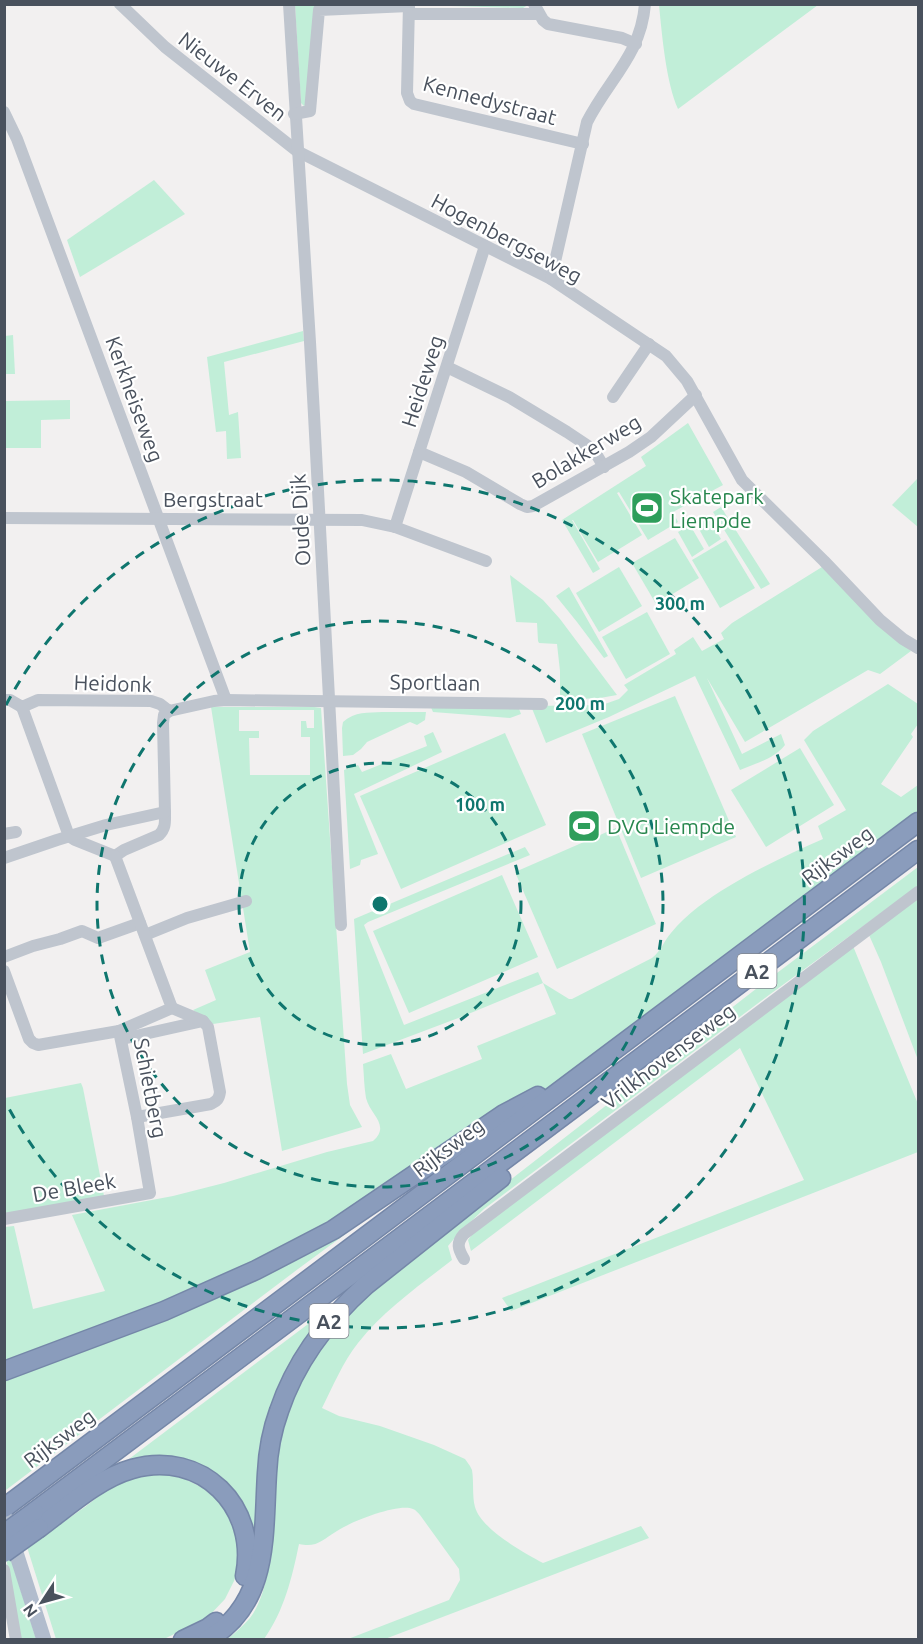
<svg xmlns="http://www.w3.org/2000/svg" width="923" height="1644" viewBox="0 0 923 1644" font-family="Ubuntu,sans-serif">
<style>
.green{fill:#c1eed8;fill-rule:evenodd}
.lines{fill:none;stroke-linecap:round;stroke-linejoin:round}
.highway-casing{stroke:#7587a8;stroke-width:21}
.minor{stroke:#bfc5ce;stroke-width:12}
.major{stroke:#b1bccd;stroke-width:15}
.highway{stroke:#8a9cbc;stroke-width:18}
.highway-bridge-casing{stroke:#7587a8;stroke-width:21;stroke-linecap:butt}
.highway-bridge{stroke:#8a9cbc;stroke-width:18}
.ring{fill:none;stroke:#0f766e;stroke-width:3;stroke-dasharray:10 8}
.labels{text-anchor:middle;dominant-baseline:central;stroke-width:4.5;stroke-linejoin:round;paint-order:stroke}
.shield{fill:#fff;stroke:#80858e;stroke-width:1.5}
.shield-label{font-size:20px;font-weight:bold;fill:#49515d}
.street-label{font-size:21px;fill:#49515d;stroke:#fff}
.leisure-label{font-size:21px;fill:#27864d;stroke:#fff;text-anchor:start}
.centre{fill:#0f766e;stroke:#fff;stroke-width:3}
.ring-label{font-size:18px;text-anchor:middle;font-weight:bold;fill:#0f766e;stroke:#fff;stroke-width:4.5;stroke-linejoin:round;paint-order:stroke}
</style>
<rect width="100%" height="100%" fill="#f2f0f0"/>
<g class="green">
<path d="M295 5H400L318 8 306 105 304 106 301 103Z"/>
<path d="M417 5H528L523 8Z"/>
<path d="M659 5V4L818 5 678 109C666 82 662 35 659 5Z"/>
<path d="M154 180 185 214 80 277 67 240Z"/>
<path d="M303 331 304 341 224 362 229 415 238 412 241 458 227 459 226 431 216 432 207 357Z"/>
<path d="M13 335 15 374H5V336Z"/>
<path d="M70 400V419L41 420V448H5V401Z"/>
<path d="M688 423 723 485 673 512 678 522 648 540 619 492 617 493 642 535 598 562 573 520H572L600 569 593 573 562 520 646 466 641 457Z"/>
<path d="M918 478V527L892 505Z"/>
<path d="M721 507 770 584 761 589 713 512Z"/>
<path d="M707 515 721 539 709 547 695 522Z"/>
<path d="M690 525 704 549 692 557 678 532Z"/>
<path d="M675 538 699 578 656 604 632 563Z"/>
<path d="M726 540 755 588 720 608 692 560Z"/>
<path d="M619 567 642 606 599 632 576 593Z"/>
<path d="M822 567 895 638 911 651 880 674 868 670 745 742 707 678 742 754 781 734 785 745C774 759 756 763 740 770L695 676 609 717 546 743 531 706 602 705 619 699 628 690 624 685 676 654 674 650 693 637 702 651 724 639 721 633 732 623Z"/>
<path d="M510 575 543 600 560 619 617 695 600 698 560 700V671L557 644 539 643 538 641 537 623 516 622Z"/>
<path d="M569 587 608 656 604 658 577 622 556 596Z"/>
<path d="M647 612 670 654 626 679 602 637Z"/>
<path d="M888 684 918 704V724L911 734 913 737 881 784 901 797 918 785V812L550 1088 387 1194 235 1276 5 1364V1227L14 1226 33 1309 105 1291 72 1215 173 1196 224 1183 327 1152 373 1141C391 1125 370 1115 366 1098 364 1087 364 1075 363 1064L391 1054 406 1089 482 1059 477 1046 556 1014 543 983 461 1017 363 1054 354 919 525 847 530 855 368 922 364 925 404 1025 538 972 543 983 569 999H572L652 958C661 951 664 941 671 933 679 923 688 915 698 907 733 880 782 857 823 839L818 826 846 810 804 740 813 731Z"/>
<path d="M675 696 736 837 641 878 582 734Z"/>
<path d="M429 703 518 706 521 714 510 718 433 712Z"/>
<path d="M211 707H314L321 708 347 1084 350 1105 362 1127 282 1151 260 1017 213 1024 193 1010 216 1000 205 970 250 952ZM239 710H314V728H307L306 721H301V737H310V775H250L249 738H259V731H239Z"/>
<path d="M382 712H426L425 720 417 725 410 722 367 742 361 749 353 755 343 756 342 728 343 722C355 711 368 713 382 712Z"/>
<path d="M433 732 442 752 354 794 378 854 361 860 360 865 350 869 344 770 358 765 362 772 427 746 424 736Z"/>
<path d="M505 733 546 825 401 889 360 796Z"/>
<path d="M800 748 834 805 766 847 731 790Z"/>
<path d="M616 828 656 924 557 969 515 872Z"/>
<path d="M918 867V886L769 995 484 1209 458 1234 448 1246 452 1260C420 1285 384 1310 358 1343 343 1362 333 1386 322 1408L339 1416 380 1426 434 1445 465 1459 470 1466 472 1470C474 1482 472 1496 475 1507 481 1529 524 1553 543 1563L641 1526 649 1538 385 1639H348L449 1600 460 1580 459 1569 420 1515C418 1513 416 1510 413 1509 398 1503 350 1522 337 1531 322 1540 317 1548 299 1544 292 1578 284 1611 264 1639L226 1640C234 1634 243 1626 250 1618 282 1576 268 1478 283 1425 299 1367 335 1328 375 1285L761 985Z"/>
<path d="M502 875 538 957 409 1013 373 931Z"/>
<path d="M918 898V1060L881 962 869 935Z"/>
<path d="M853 946 918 1104V1152L511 1311 502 1298 804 1180 740 1048 471 1251 468 1240 474 1232Z"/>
<path d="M81 1083 83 1088 104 1196 5 1215V1098Z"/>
<path d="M419 1180 298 1269 6 1490 5 1482V1376L144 1322Z"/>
<path d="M340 1300 283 1391 257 1555 224 1485 128 1466 125 1462Z"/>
<path d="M158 1473 183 1478 203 1488 223 1505 234 1523 240 1561 234 1581 225 1599 207 1618 162 1640 56 1639 27 1547 85 1507 105 1491 127 1479Z"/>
<path d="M4 1537 36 1639H19C14 1605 7 1571 4 1537Z"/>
</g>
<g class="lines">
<defs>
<g id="highway">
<path d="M4 1371 164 1311 256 1270 333 1230 504 1114 538 1096"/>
<path d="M4 1508 918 822"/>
<path d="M34 1512 918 850"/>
<path d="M39 1528C66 1508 99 1478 132 1469 202 1449 259 1507 245 1576"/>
<path d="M183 1640 208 1628 216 1622"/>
<path d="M207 1640C270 1604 263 1535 267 1473 268 1452 272 1430 279 1411 296 1360 327 1320 366 1285L501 1178"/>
</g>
</defs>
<use href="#highway" class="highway-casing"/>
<g class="minor">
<path d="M120 4 165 47 297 151 551 279 666 356 687 381 742 480 824 561 880 620 903 639 918 648"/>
<path d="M289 4C295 117 304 229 310 342 321 536 329 730 341 925"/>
<path d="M409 4 407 93 410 101 414 104 583 144"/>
<path d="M534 4 543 20 548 24 622 38 636 44"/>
<path d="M409 14H539"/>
<path d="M4 112 17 139 226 700"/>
<path d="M294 114 310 111 319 10 409 6"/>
<path d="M551 279 587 122C608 80 641 55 645 4"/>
<path d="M447 367 509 397 567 432 588 446 595 452 604 467"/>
<path d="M613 397 649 344"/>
<path d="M419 452 466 472 520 504 527 507 533 506 629 452 651 437 696 395"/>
<path d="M4 518 362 520 395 527 486 561"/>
<path d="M395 527 485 246"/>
<path d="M4 700H10L22 707 38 700 151 701 160 704 169 711 214 701 226 700 542 704"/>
<path d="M22 707 69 836 75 840 115 856 124 850 159 835C166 828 165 822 165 812L163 723 164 715 169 711"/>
<path d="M4 834 16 832"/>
<path d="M4 858 57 840 106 825 165 812"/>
<path d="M145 935 187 918 246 901"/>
<path d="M4 957 33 946 60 939 82 931 98 938 140 923"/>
<path d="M4 971 29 1039 33 1043 38 1045 119 1031"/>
<path d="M122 1039 203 1021"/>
<path d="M137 1117 211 1104C217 1101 219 1099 220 1092L208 1027 203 1021 172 1008"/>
<path d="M4 1219 150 1193 137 1117 119 1031 172 1008 115 856"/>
<path d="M464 1259C458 1249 456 1243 464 1234L918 892"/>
<path d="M4 1570 16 1640"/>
</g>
<path class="major" d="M4 1515 44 1640"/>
<use href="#highway" class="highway"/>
<defs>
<g id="highway-bridge">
<path d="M4 1534 34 1512"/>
<path d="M4 1553 39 1528"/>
</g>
</defs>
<use href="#highway-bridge" class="highway-bridge-casing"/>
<use href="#highway-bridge" class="highway-bridge"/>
</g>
<g class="ring">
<circle cx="380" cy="904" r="141"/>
<circle cx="380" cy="904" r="283"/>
<path d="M6 705A424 424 0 1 1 6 1103"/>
</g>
<defs>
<symbol id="stadium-square" viewBox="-11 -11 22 22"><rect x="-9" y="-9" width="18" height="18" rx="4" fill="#2e9e5b" stroke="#fff"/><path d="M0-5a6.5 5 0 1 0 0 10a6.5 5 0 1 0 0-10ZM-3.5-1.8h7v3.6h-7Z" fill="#fff"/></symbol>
</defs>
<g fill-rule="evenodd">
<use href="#stadium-square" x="628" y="489" width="38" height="38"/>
<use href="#stadium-square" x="565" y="807" width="38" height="38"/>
</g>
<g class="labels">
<g class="shield">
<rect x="737.5" y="954" width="39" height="34" rx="4.5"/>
<rect x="309.5" y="1304" width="39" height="34" rx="4.5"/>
</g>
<g class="shield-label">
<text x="757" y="971">A2</text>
<text x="329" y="1321">A2</text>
</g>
<g class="street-label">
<text transform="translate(233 76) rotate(38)">Nieuwe Erven</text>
<text transform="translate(490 100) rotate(15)">Kennedystraat</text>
<text transform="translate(507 238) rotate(28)">Hogenbergseweg</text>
<text transform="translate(422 381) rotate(-72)">Heideweg</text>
<text transform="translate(135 399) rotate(70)">Kerkheiseweg</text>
<text transform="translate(586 451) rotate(-31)">Bolakkerweg</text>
<text x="213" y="499">Bergstraat</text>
<text transform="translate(300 520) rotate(-93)">Oude Dijk</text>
<text transform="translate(435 682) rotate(1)">Sportlaan</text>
<text transform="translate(113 683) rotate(2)">Heidonk</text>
<text transform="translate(837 855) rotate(-37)">Rijksweg</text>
<text transform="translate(668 1056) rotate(-37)">Vrilkhovenseweg</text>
<text transform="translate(151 1088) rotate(79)">Schietberg</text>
<text transform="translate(448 1147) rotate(-37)">Rijksweg</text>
<text transform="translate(74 1187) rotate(-10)">De Bleek</text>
<text transform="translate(59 1438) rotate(-37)">Rijksweg</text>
</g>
<g class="leisure-label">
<text x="670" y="496">Skatepark<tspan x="670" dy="24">Liempde</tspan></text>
<text x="607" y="826">DVG Liempde</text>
</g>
</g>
<circle cx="380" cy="904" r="9" class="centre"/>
<g class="ring-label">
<text x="680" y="610">300 m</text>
<text x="580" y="710">200 m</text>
<text x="480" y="811">100 m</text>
</g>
<rect width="923" height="1644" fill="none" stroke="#49515d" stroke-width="12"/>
<g transform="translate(42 1602) rotate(234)" stroke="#ffffff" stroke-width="4.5" paint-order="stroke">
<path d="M0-4.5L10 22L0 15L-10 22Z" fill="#49515d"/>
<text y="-9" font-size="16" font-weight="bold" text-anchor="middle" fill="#49515d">N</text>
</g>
</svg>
